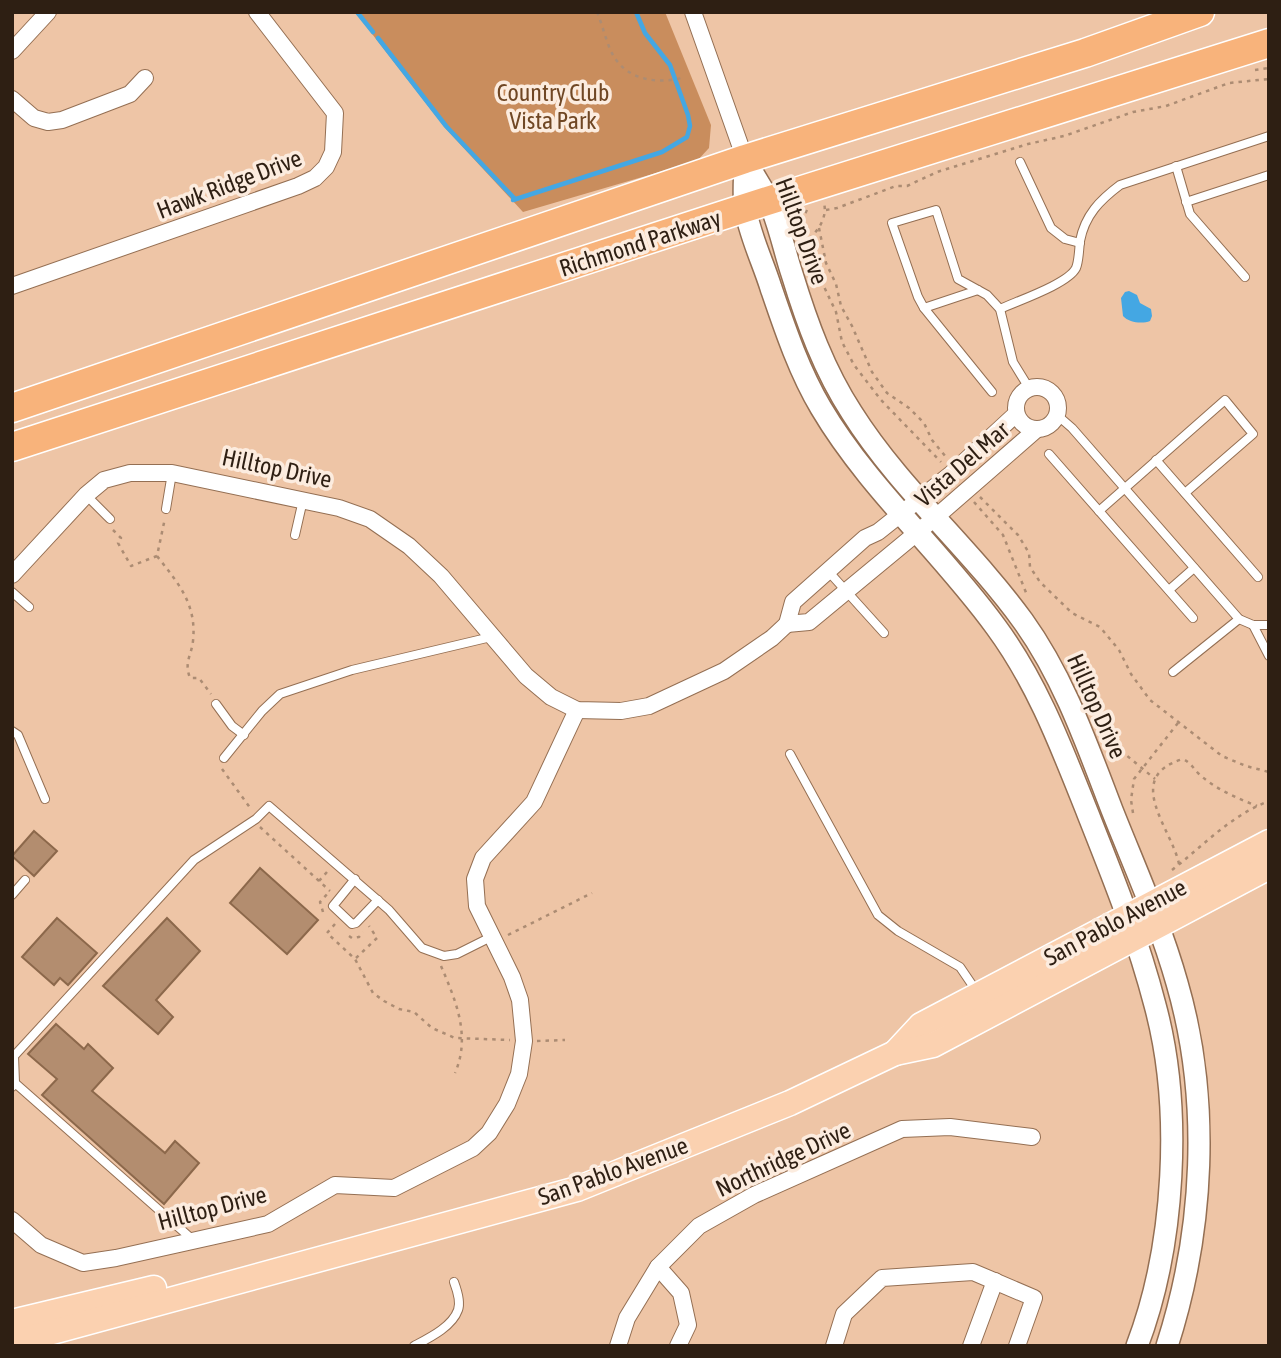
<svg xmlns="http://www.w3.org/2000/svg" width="1281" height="1358" viewBox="0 0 1281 1358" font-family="'Asap Condensed',sans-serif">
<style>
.green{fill:#c98d5d}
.water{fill:#44a7e3}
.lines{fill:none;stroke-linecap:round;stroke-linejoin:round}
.stream{stroke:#44a7e3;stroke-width:4.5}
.building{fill:#b38d6f;stroke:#8c684b;stroke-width:2}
.lane-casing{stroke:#946f53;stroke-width:10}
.street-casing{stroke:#946f53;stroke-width:18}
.secondary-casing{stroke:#946f53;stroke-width:24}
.primary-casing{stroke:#fff;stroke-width:27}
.highway-casing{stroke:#fff;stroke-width:31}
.path{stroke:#ac8c73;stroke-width:2.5;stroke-dasharray:3.5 5;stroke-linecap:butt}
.lane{stroke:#fff;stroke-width:8}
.street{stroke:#fff;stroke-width:16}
.secondary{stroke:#fff;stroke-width:21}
.primary{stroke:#fbd1b0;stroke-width:24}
.highway{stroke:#f8b37b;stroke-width:28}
.labels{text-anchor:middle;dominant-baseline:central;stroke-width:7;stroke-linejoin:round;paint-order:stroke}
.park-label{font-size:24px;fill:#704724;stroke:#fcecdf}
.street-label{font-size:24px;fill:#2e1f13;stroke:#fcecdf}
</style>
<rect width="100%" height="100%" fill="#eec5a6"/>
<path class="green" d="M355 12H665L711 125 709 148 697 161 523 212 446 129Z"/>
<path class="water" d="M1129 291 1137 295 1140 303 1151 309 1152 316 1150 321C1143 324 1129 323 1123 316L1121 298 1125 292Z"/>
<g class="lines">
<g class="stream">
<path d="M357 12 373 32"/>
<path d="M378 38 446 126 515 199"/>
<path d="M513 200 662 152 687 137 690 126 688 115 670 65 645 33 636 12"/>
</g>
</g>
<g class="building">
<path d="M34 831 57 851 34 876 12 856Z"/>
<path d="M260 868 318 920 287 954 230 903Z"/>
<path d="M57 918 97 953 68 985 60 978 54 985 22 957Z"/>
<path d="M167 918 200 951 156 1000 173 1017 158 1034 103 986Z"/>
<path d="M56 1024 84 1049 88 1044 113 1068 92 1091 165 1153 175 1141 199 1163 164 1204 42 1095 57 1079 28 1054Z"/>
</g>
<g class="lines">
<defs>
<g id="lane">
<path d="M1020 162 1051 228 1065 239 1080 243"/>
<path d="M1176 166 1190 214 1245 277"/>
<path d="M1186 202 1269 175"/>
<path d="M924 308 978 290"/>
<path d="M1000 309C1017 301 1068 284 1076 268 1079 261 1079 249 1080 241 1085 215 1100 200 1120 185L1269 136"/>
<path d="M992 392 924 308 918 297 892 223 936 210 958 279 987 295 1000 309 1013 362 1029 388"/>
<path d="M1057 415 1072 428 1239 619 1253 625H1269"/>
<path d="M1049 454 1193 618"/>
<path d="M1156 460 1258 577"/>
<path d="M86 495 110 519"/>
<path d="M166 509 172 473"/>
<path d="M1099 511 1225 400 1253 434 1185 493"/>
<path d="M295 535 303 500"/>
<path d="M828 571 884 633"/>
<path d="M1169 590 1194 568"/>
<path d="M12 592 29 607"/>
<path d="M1253 625 1269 656"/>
<path d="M1173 672 1239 619"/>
<path d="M216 704 232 726 244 735"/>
<path d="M12 731 18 735 45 799"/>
<path d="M790 754 878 915 898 931 960 967 977 992"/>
<path d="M224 758 262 711 280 694 352 670 491 637"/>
<path d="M355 879 333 906 352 924 356 923 378 900"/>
<path d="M12 895 25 880"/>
<path d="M15 1083 14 1056 194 860 256 819 269 806 389 910 422 948 444 956 457 954 491 937"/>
<path d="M12 1087 15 1083 193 1240"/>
<path d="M414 1346C429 1338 452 1327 458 1310 461 1302 457 1290 454 1282"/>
</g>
<g id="street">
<path d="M693 12 745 159"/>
<path d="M12 51 48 12"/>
<path d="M12 99 34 118 48 122 62 120 130 94 145 78"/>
<path d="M12 286 298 186 315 178 326 167 333 152 335 113 257 12"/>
<circle cx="1037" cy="408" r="21"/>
<path d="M12 575 86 495 104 480 130 473H172L339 508 370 519 409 546 441 576 526 676 551 697 577 710 621 711 649 706 724 671 772 638 787 624"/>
<path d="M787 624 809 622 936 517 1037 429"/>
<path d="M787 624 793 602 865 538 878 532 951 474 1016 414"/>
<path d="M12 1220 41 1245 83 1263 116 1258 268 1224 335 1185 394 1188 473 1148 489 1133 507 1104 519 1074 524 1041 520 1000 512 977 477 906 475 879 483 858 534 802 577 710"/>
<path d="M658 1267 681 1293 688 1325 678 1346"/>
<path d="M618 1346 627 1318 658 1267 699 1226 754 1195 902 1129 950 1127 1032 1137"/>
<path d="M834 1346 844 1314 882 1278 973 1272 1034 1298 1017 1346"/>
<path d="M971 1346 995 1281"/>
</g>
<g id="secondary">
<path d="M745 159C752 173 761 186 768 199 779 223 784 250 792 274 807 323 824 370 852 413 900 489 970 548 1023 621 1064 678 1087 745 1112 810 1135 868 1160 923 1177 983 1211 1100 1204 1231 1167 1346"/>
<path d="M745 161C745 176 743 192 745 207 749 234 763 262 771 288 785 329 799 371 821 408 869 489 941 551 996 627 1038 684 1062 749 1088 814 1113 877 1138 939 1155 1005 1183 1108 1175 1246 1137 1346"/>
</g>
<g id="primary">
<path d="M895 1053 921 1025 1269 842"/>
<path d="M12 1322 154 1288"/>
<path d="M12 1343 577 1189 790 1103 895 1053 933 1045 1269 867"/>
</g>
<g id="highway">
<path d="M12 408 745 159 1085 53 1200 12"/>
<path d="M12 447 745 208 1269 43"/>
</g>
</defs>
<use href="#lane" class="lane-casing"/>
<use href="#street" class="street-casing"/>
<use href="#secondary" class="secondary-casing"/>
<use href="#primary" class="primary-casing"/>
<use href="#highway" class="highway-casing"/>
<g class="path">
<path d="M597 12C602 24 605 37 610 49 622 78 653 85 681 78"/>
<path d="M1255 70 1269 68"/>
<path d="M807 210 802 219 800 236 836 312 842 342 854 365 881 400 941 462"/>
<path d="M826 210 837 208 896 186H907L937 172 1028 144 1064 136 1133 112 1166 106 1229 83 1269 79"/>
<path d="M819 228 826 263 836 284 841 306 852 326 872 372 887 393 909 408 924 423 932 440 946 457"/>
<path d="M803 244C816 234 828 219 824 203"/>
<path d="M980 497 1018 535 1029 553 1030 567 1040 582 1072 613 1100 627 1119 650 1131 674 1150 700 1222 756 1246 766 1269 772"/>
<path d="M974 502 1003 535 1027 595"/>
<path d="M113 530 121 538 118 543 131 566 157 556 165 518"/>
<path d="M157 556C178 583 197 604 193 641 191 657 184 662 190 678H199L211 694"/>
<path d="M1078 678 1114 745 1155 779"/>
<path d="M222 769 251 809"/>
<path d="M1133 813 1131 800 1134 779 1178 723"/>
<path d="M260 827 330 891"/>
<path d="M1179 864C1172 829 1122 777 1183 759 1191 763 1193 768 1199 774 1215 789 1237 798 1257 806"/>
<path d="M1172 870C1204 845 1230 816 1269 801"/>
<path d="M319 881 327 872"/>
<path d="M323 912 320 902 329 892"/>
<path d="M335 924 327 933 355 959 373 993 384 1001 399 1009 414 1012 432 1028 455 1038 510 1040"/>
<path d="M508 935 592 893"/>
<path d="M349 936 352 938 359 937 363 932"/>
<path d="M356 958 377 938 369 926"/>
<path d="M441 966C456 1001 471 1036 455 1073"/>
<path d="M537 1041 565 1040"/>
</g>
<use href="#lane" class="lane"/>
<use href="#street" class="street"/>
<use href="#secondary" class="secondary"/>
<use href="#primary" class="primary"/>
<use href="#highway" class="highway"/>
</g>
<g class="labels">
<g class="park-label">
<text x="553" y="92">Country Club<tspan x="553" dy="28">Vista Park</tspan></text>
</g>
<g class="street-label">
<text transform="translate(229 184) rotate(-21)">Hawk Ridge Drive</text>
<text transform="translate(802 231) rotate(70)">Hilltop Drive</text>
<text transform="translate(640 243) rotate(-18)">Richmond Parkway</text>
<text transform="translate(962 464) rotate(-41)">Vista Del Mar</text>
<text transform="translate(277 468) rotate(12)">Hilltop Drive</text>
<text transform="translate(1097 706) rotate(66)">Hilltop Drive</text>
<text transform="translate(1115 922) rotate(-28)">San Pablo Avenue</text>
<text transform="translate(783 1159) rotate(-25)">Northridge Drive</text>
<text transform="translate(613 1171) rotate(-20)">San Pablo Avenue</text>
<text transform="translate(212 1208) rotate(-15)">Hilltop Drive</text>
</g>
</g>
<rect width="1281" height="1358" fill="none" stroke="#2e1f13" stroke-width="28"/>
</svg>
